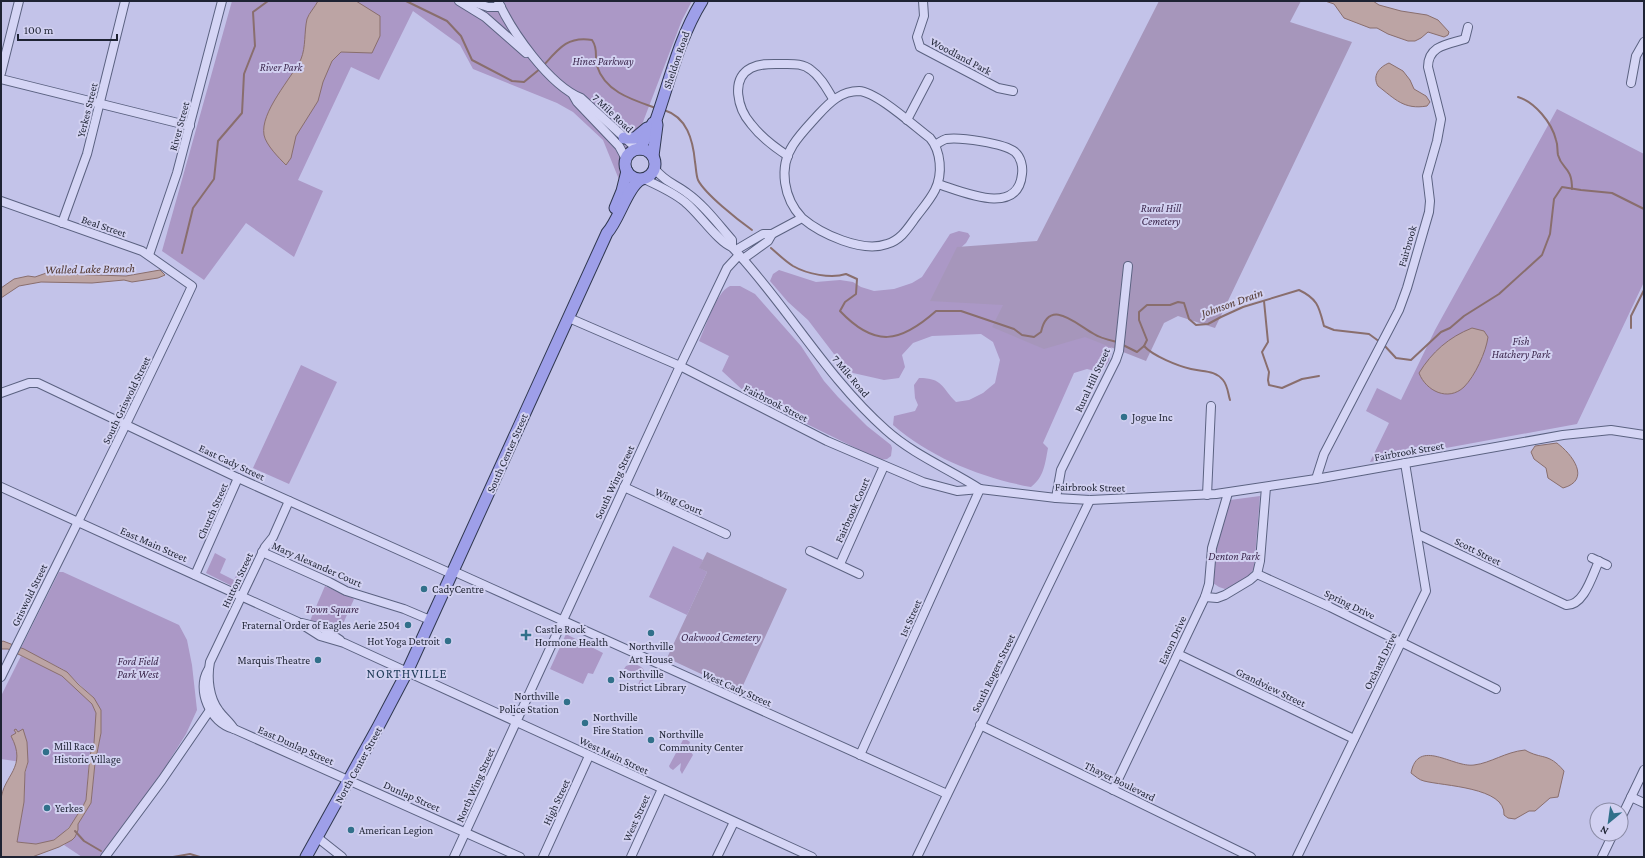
<svg xmlns="http://www.w3.org/2000/svg" width="1645" height="858" viewBox="0 0 1645 858" font-family="'Crimson Pro',serif">
<style>
.green{fill:#ab98c6}
.cemetery{fill:#a696bb}
.water{fill:#bca4a4;stroke:#896e6d}
.lines{fill:none;stroke-linecap:round;stroke-linejoin:round}
.stream{stroke:#896e6d;stroke-width:2}
.minor-casing{stroke:#5b6281;stroke-width:10}
.major-casing{stroke:#2f374f;stroke-width:13}
.minor{stroke:#d5d5f5;stroke-width:8}
.major{stroke:#9e9fe9;stroke-width:11}
.poi-dot{fill:#31708a;stroke:#d2d1f1;stroke-width:1.5}
.labels{text-anchor:middle;dominant-baseline:central;stroke-width:4;stroke-linejoin:round;paint-order:stroke}
.street-label{font-size:11px;fill:#1e2333;stroke:#d2d1f1}
.park-label{font-size:11px;font-style:italic;fill:#3c274d;stroke:#d2d1f1}
.poi-label{font-size:11px;fill:#1e2333;stroke:#d2d1f1;text-anchor:start}
.water-label{font-size:12px;font-style:italic;fill:#51372f;stroke:#d2d1f1}
.quarter-label{font-size:13px;letter-spacing:1px;fill:#223e5b;stroke:#d2d1f1}
</style>
<rect width="100%" height="100%" fill="#c3c3e9"/>
<g class="green">
<path d="M232 1H692L682 20 620 182 603 140 573 112 557 103 473 69 460 45 413 11 379 80 351 67 298 180 323 191 294 257 246 223 204 280 162 251Z"/>
<path d="M1557 109 1644 154V282L1577 424 1370 462 1389 423 1366 411 1377 388 1401 400 1435 330Z"/>
<path d="M959 231 968 233 970 236 966 243 956 252 1121 294 1109 361 1105 367 1099 372 1087 369 1074 373 1043 443 1048 448C1045 464 1044 477 1031 487 982 478 931 458 893 425L894 416 915 411 918 405 915 398 914 385 919 378C943 378 941 387 956 402L969 400 983 393 995 383 1000 360 993 342 981 334 932 336 913 343 902 355 905 367 899 378 884 380 853 373 840 362 808 320 788 302 770 281 773 274 779 270 816 282 840 280 853 282 861 287 874 291 894 289 912 283 922 277 950 234Z"/>
<path d="M730 286H740L755 294 801 346 824 381 838 397 867 426 891 445 892 448 891 456 887 459 880 460 748 395 722 371 729 356 699 341C706 327 716 292 730 286Z"/>
<path d="M301 365 337 382 289 484 253 468Z"/>
<path d="M1260 496 1254 569 1246 579 1225 589 1219 587 1213 583V552L1230 500Z"/>
<path d="M673 546 703 560 700 568 707 572 687 615 649 597Z"/>
<path d="M215 553 226 559 220 573 234 580 243 562 247 564 239 583 244 586 242 587 233 589 230 585 206 573Z"/>
<path d="M59 572H63L179 625 187 640 192 665 197 710 186 734 159 777 100 857H82L64 845 75 837 78 830V824L91 803 95 763 101 733 94 698 64 670 21 648Z"/>
<path d="M325 586 354 599 338 635 309 623Z"/>
<path d="M566 634 603 653 593 674 588 673 583 684 550 669Z"/>
<path d="M21 656 51 670 68 680 92 704 96 713V721L94 743 89 761 86 800 72 824 60 836 50 842 36 844 17 842 24 802 25 774 28 763 1 759V696Z"/>
<path d="M632 664C649 666 645 676 640 688L637 687 642 675 624 669 626 666Z"/>
<path d="M684 738 690 742 687 750 688 752 690 751 693 755 682 774 680 770 681 763 673 770 670 768 669 766Z"/>
</g>
<g class="cemetery">
<path d="M1159 1H1301L1290 22 1352 42 1215 328 1178 316 1164 323 1146 361 1085 337 1044 349 992 327 1003 305 930 301 957 247 1037 241Z"/>
<path d="M707 552 787 589 740 692 667 658 707 572 699 568Z"/>
</g>
<g class="water">
<path d="M318 1H356L380 16V36L372 53 341 52 332 61 323 82 318 101 296 136 291 158 286 165C279 158 266 145 264 135 260 112 291 79 301 59 306 47 304 32 307 19 309 13 315 7 318 1Z"/>
<path d="M1325 1H1373L1379 5 1401 11 1427 15 1438 20 1449 32 1448 35 1444 37 1428 32 1421 38 1415 41H1408L1388 34 1377 28H1370L1344 18 1334 4Z"/>
<path d="M1389 63 1403 71 1410 80 1414 89 1426 96 1430 102 1427 106C1404 110 1395 99 1378 86 1372 76 1379 67 1389 63Z"/>
<path d="M160 270 165 275 158 278 132 282 124 280 92 283 41 282 19 286 1 298V288L14 279 28 276 35 277 52 271 66 274 126 276Z"/>
<path d="M1472 328 1484 331 1488 337C1486 352 1475 376 1464 387 1448 402 1426 391 1419 373 1432 352 1449 337 1472 328Z"/>
<path d="M1557 443C1572 454 1592 480 1563 488L1548 478 1546 468 1534 459 1531 452 1535 446Z"/>
<path d="M3 641 24 649 67 672 78 684 94 698 101 710V733L95 763 91 803 78 824V830L75 837 72 840 59 847 32 857H1C1 838 0 819 1 800 3 775 28 768 11 736L16 733 14 730 16 729 18 732 23 729 27 742 28 762 25 772 24 802 17 842 36 844 54 840 69 828 83 806 86 800 90 755 94 743 96 713 92 704 62 676 8 649H1V642Z"/>
<path d="M1525 750C1542 760 1548 752 1564 771L1558 797 1550 798 1535 811H1529L1515 819 1508 818 1504 815C1506 787 1443 786 1424 781 1419 780 1415 776 1411 773 1418 737 1453 768 1474 765 1491 763 1505 752 1525 750Z"/>
</g>
<g class="lines">
<g class="stream">
<path d="M406 1 447 21 461 36 472 60 512 81 524 82 541 68"/>
<path d="M544 65C559 48 568 36 592 40 599 50 594 57 597 66 605 92 633 100 656 108"/>
<path d="M1518 97C1535 102 1552 123 1556 140 1558 145 1557 150 1558 155 1562 170 1572 166 1572 189"/>
<path d="M664 110C687 117 693 140 695 162 696 167 696 175 698 180 705 194 738 220 752 230"/>
<path d="M771 248C778 254 785 261 793 266 807 274 831 279 846 274L857 279 856 294 845 302 840 311C875 348 900 343 936 311H961L1014 329 1022 335 1034 337 1041 332C1049 297 1076 324 1094 334 1100 338 1109 340 1117 342"/>
<path d="M182 253 193 208 214 179 218 141 242 113 244 74 255 46 253 12 268 1"/>
<path d="M1264 301 1268 342 1262 352 1269 372 1268 380 1269 385 1282 388 1302 379 1319 376"/>
<path d="M1631 328V316L1644 290"/>
<path d="M1121 344 1137 352 1144 346 1147 340 1139 320V312L1147 305H1170L1178 302 1184 303 1189 319 1196 325 1208 324 1221 317 1243 307 1299 290C1318 299 1319 307 1324 326L1334 330 1369 334 1380 342"/>
<path d="M1383 344 1396 358 1411 360 1441 332 1450 328 1464 316 1499 294 1542 255 1550 234 1554 199 1562 187 1581 190 1612 193 1644 209"/>
<path d="M1144 346C1153 356 1178 366 1191 369 1203 372 1215 370 1223 380 1228 386 1228 394 1230 400"/>
<path d="M75 831 84 841 101 851"/>
<path d="M173 857 190 854 200 857"/>
</g>
<defs>
<g id="minor">
<path d="M459 1 485 17 526 53"/>
<path d="M470 1 488 7H501"/>
<path d="M498 1C512 32 549 85 581 98L637 149"/>
<path d="M923 1 924 16 917 37 920 47 998 88 1013 91"/>
<path d="M1 73 19 1"/>
<path d="M1 79 190 126"/>
<path d="M1631 83 1636 56 1644 42"/>
<path d="M573 95 577 102 619 146 626 159"/>
<path d="M907 120 929 78"/>
<path d="M935 145C939 143 942 140 946 139 960 137 1004 143 1015 152 1021 157 1023 167 1022 174 1018 217 963 192 938 184"/>
<path d="M788 156C774 147 761 137 751 124 738 109 730 79 751 68 761 63 772 64 782 64 792 64 803 63 811 70 821 77 827 89 833 99"/>
<path d="M655 169C665 182 675 184 687 193 704 205 718 224 732 240V247"/>
<path d="M644 179C657 185 673 192 685 202 699 213 718 242 732 247 786 304 826 377 886 430 914 455 949 469 980 489"/>
<path d="M1 201 142 251 192 286C131 418 65 547 1 677"/>
<path d="M62 223 87 154 125 1"/>
<path d="M772 234 802 218C821 234 862 253 887 244 901 240 908 228 916 217 922 209 930 200 935 190 943 174 941 151 930 138 914 126 877 92 859 91 841 91 830 102 818 115 810 124 800 134 793 145 778 168 784 199 802 218"/>
<path d="M736 250 763 234H772L768 241 743 259"/>
<path d="M149 255 177 173 222 1"/>
<path d="M569 318 680 366 827 441 923 482 957 491 980 489 1056 498 1090 500 1216 494 1316 479 1563 435 1611 430 1644 435"/>
<path d="M1 393 29 383H38L238 478 452 574"/>
<path d="M1316 479 1324 454 1399 310 1407 288 1429 212 1430 201 1427 176 1437 141 1441 119 1428 67C1428 45 1449 44 1465 39L1468 27"/>
<path d="M1 487 298 622 320 636 344 643 812 857"/>
<path d="M624 487 726 534"/>
<path d="M1207 495 1211 406"/>
<path d="M1056 498 1061 470 1116 360 1119 351 1128 266"/>
<path d="M1417 534 1566 605C1584 606 1592 576 1599 561"/>
<path d="M810 551 859 574"/>
<path d="M262 552 329 582 346 591 404 609 430 620"/>
<path d="M1592 558 1607 565"/>
<path d="M840 564 884 466"/>
<path d="M453 571 947 794"/>
<path d="M1257 574 1330 607 1496 689"/>
<path d="M195 575 238 478"/>
<path d="M1205 597 1217 598 1225 595 1250 580 1257 574 1260 561 1266 487"/>
<path d="M302 623 322 628 340 640"/>
<path d="M1178 654 1354 739"/>
<path d="M208 670C196 690 210 723 234 729L520 857"/>
<path d="M980 725 1251 857"/>
<path d="M234 729C230 722 224 718 219 711 209 698 207 678 210 662L265 547 273 537 289 501"/>
<path d="M860 755 980 489"/>
<path d="M1113 790 1205 597 1209 584 1212 548 1228 493"/>
<path d="M1631 797 1644 803"/>
<path d="M1621 818 1644 770"/>
<path d="M318 838 342 857"/>
<path d="M105 857 162 780 210 710 213 707"/>
<path d="M454 857 680 366 727 268 739 255"/>
<path d="M543 857 589 756"/>
<path d="M631 857 662 789"/>
<path d="M717 857 734 822"/>
<path d="M917 857 1090 500"/>
<path d="M1297 857 1426 591 1405 463"/>
<path d="M1602 857 1613 834"/>
</g>
<g id="major">
<path d="M624 138H635L647 128 651 127"/>
<circle cx="640" cy="164" r="15"/>
<path d="M640 149 653 123"/>
<path d="M653 156 657 125 656 120C670 80 679 38 702 1"/>
<path d="M615 208 622 191 627 171"/>
<path d="M306 857 378 727 407 672 607 233C619 220 627 188 640 180"/>
</g>
</defs>
<use href="#minor" class="minor-casing"/>
<use href="#major" class="major-casing"/>
<use href="#minor" class="minor"/>
<use href="#major" class="major"/>
</g>
<g class="poi-dot">
<circle cx="1124" cy="417" r="4"/>
<circle cx="424" cy="589" r="4"/>
<circle cx="408" cy="625" r="4"/>
<circle cx="651" cy="633" r="4"/>
<path d="M524 629h4v4h4v4h-4v4h-4v-4h-4v-4h4z"/>
<circle cx="448" cy="641" r="4"/>
<circle cx="318" cy="660" r="4"/>
<circle cx="611" cy="680" r="4"/>
<circle cx="567" cy="702" r="4"/>
<circle cx="585" cy="723" r="4"/>
<circle cx="651" cy="740" r="4"/>
<circle cx="46" cy="752" r="4"/>
<circle cx="47" cy="808" r="4"/>
<circle cx="351" cy="830" r="4"/>
</g>
<g class="labels">
<g class="street-label">
<text transform="translate(961 56) rotate(28)">Woodland Park</text>
<text transform="translate(676 60) rotate(-71)">Sheldon Road</text>
<text transform="translate(87 110) rotate(-76)">Yerkes Street</text>
<text transform="translate(613 113) rotate(43)">7 Mile Road</text>
<text transform="translate(179 126) rotate(-75)">River Street</text>
<text transform="translate(104 226) rotate(19)">Beal Street</text>
<text transform="translate(1407 246) rotate(-74)">Fairbrook</text>
<text transform="translate(851 376) rotate(50)">7 Mile Road</text>
<text transform="translate(1092 380) rotate(-65)">Rural Hill Street</text>
<text transform="translate(126 400) rotate(-64)">South Griswold Street</text>
<text transform="translate(776 403) rotate(27)">Fairbrook Street</text>
<text transform="translate(1409 451) rotate(-10)">Fairbrook Street</text>
<text transform="translate(507 453) rotate(-66)">South Center Street</text>
<text transform="translate(232 462) rotate(25)">East Cady Street</text>
<text transform="translate(614 482) rotate(-65)">South Wing Street</text>
<text transform="translate(1090 487) rotate(1)">Fairbrook Street</text>
<text transform="translate(679 501) rotate(24)">Wing Court</text>
<text transform="translate(852 510) rotate(-66)">Fairbrook Court</text>
<text transform="translate(212 511) rotate(-66)">Church Street</text>
<text transform="translate(154 544) rotate(24)">East Main Street</text>
<text transform="translate(1478 551) rotate(26)">Scott Street</text>
<text transform="translate(317 564) rotate(24)">Mary Alexander Court</text>
<text transform="translate(237 580) rotate(-65)">Hutton Street</text>
<text transform="translate(29 595) rotate(-64)">Griswold Street</text>
<text transform="translate(1350 604) rotate(26)">Spring Drive</text>
<text transform="translate(910 618) rotate(-66)">1st Street</text>
<text transform="translate(1172 640) rotate(-65)">Eaton Drive</text>
<text transform="translate(1380 661) rotate(-64)">Orchard Drive</text>
<text transform="translate(993 673) rotate(-64)">South Rogers Street</text>
<text transform="translate(1271 687) rotate(26)">Grandview Street</text>
<text transform="translate(737 688) rotate(24)">West Cady Street</text>
<text transform="translate(296 745) rotate(24)">East Dunlap Street</text>
<text transform="translate(614 755) rotate(25)">West Main Street</text>
<text transform="translate(358 765) rotate(-61)">North Center Street</text>
<text transform="translate(1120 781) rotate(26)">Thayer Boulevard</text>
<text transform="translate(475 785) rotate(-66)">North Wing Street</text>
<text transform="translate(412 796) rotate(24)">Dunlap Street</text>
<text transform="translate(556 802) rotate(-65)">High Street</text>
<text transform="translate(636 818) rotate(-66)">West Street</text>
</g>
<g class="park-label">
<text x="603" y="61">Hines Parkway</text>
<text x="281" y="67">River Park</text>
<text x="1161" y="208">Rural Hill<tspan x="1161" dy="13">Cemetery</tspan></text>
<text x="1521" y="341">Fish<tspan x="1521" dy="13">Hatchery Park</tspan></text>
<text x="1234" y="556">Denton Park</text>
<text x="332" y="609">Town Square</text>
<text x="721" y="637">Oakwood Cemetery</text>
<text x="138" y="661">Ford Field<tspan x="138" dy="13">Park West</tspan></text>
</g>
<g class="poi-label">
<text x="1132" y="417">Jogue Inc</text>
<text x="432" y="589">CadyCentre</text>
<text x="400" y="625" text-anchor="end">Fraternal Order of Eagles Aerie 2504</text>
<text x="535" y="629">Castle Rock<tspan x="535" dy="13">Hormone Health</tspan></text>
<text x="440" y="641" text-anchor="end">Hot Yoga Detroit</text>
<text x="651" y="646" text-anchor="middle">Northville<tspan x="651" dy="13">Art House</tspan></text>
<text x="310" y="660" text-anchor="end">Marquis Theatre</text>
<text x="619" y="674">Northville<tspan x="619" dy="13">District Library</tspan></text>
<text x="559" y="696" text-anchor="end">Northville<tspan x="559" dy="13">Police Station</tspan></text>
<text x="593" y="717">Northville<tspan x="593" dy="13">Fire Station</tspan></text>
<text x="659" y="734">Northville<tspan x="659" dy="13">Community Center</tspan></text>
<text x="54" y="746">Mill Race<tspan x="54" dy="13">Historic Village</tspan></text>
<text x="55" y="808">Yerkes</text>
<text x="359" y="830">American Legion</text>
</g>
<g class="water-label">
<text transform="translate(90 269) rotate(-1)">Walled Lake Branch</text>
<text transform="translate(1232 303) rotate(-20)">Johnson Drain</text>
</g>
<g class="quarter-label">
<text x="407" y="673">NORTHVILLE</text>
</g>
</g>
<rect width="1645" height="858" fill="none" stroke="#1e2333" stroke-width="4"/>
<g transform="translate(1609 822) rotate(209)"><circle r="19" fill="#d2d1f1" stroke="#8a8ba5"/>
<path d="M0-3L7 15L0 10L-7 15Z" fill="#31708a"/>
<text y="-6" font-size="11" font-weight="bold" text-anchor="middle" fill="#1e2333">N</text>
</g>
<path d="M18 34v6h99v-6" fill="none" stroke="#1e2333" stroke-width="2"/>
<text x="24" y="34" font-size="12" fill="#1e2333" stroke="#d2d1f1" stroke-width="3" paint-order="stroke">100 m</text>
</svg>
